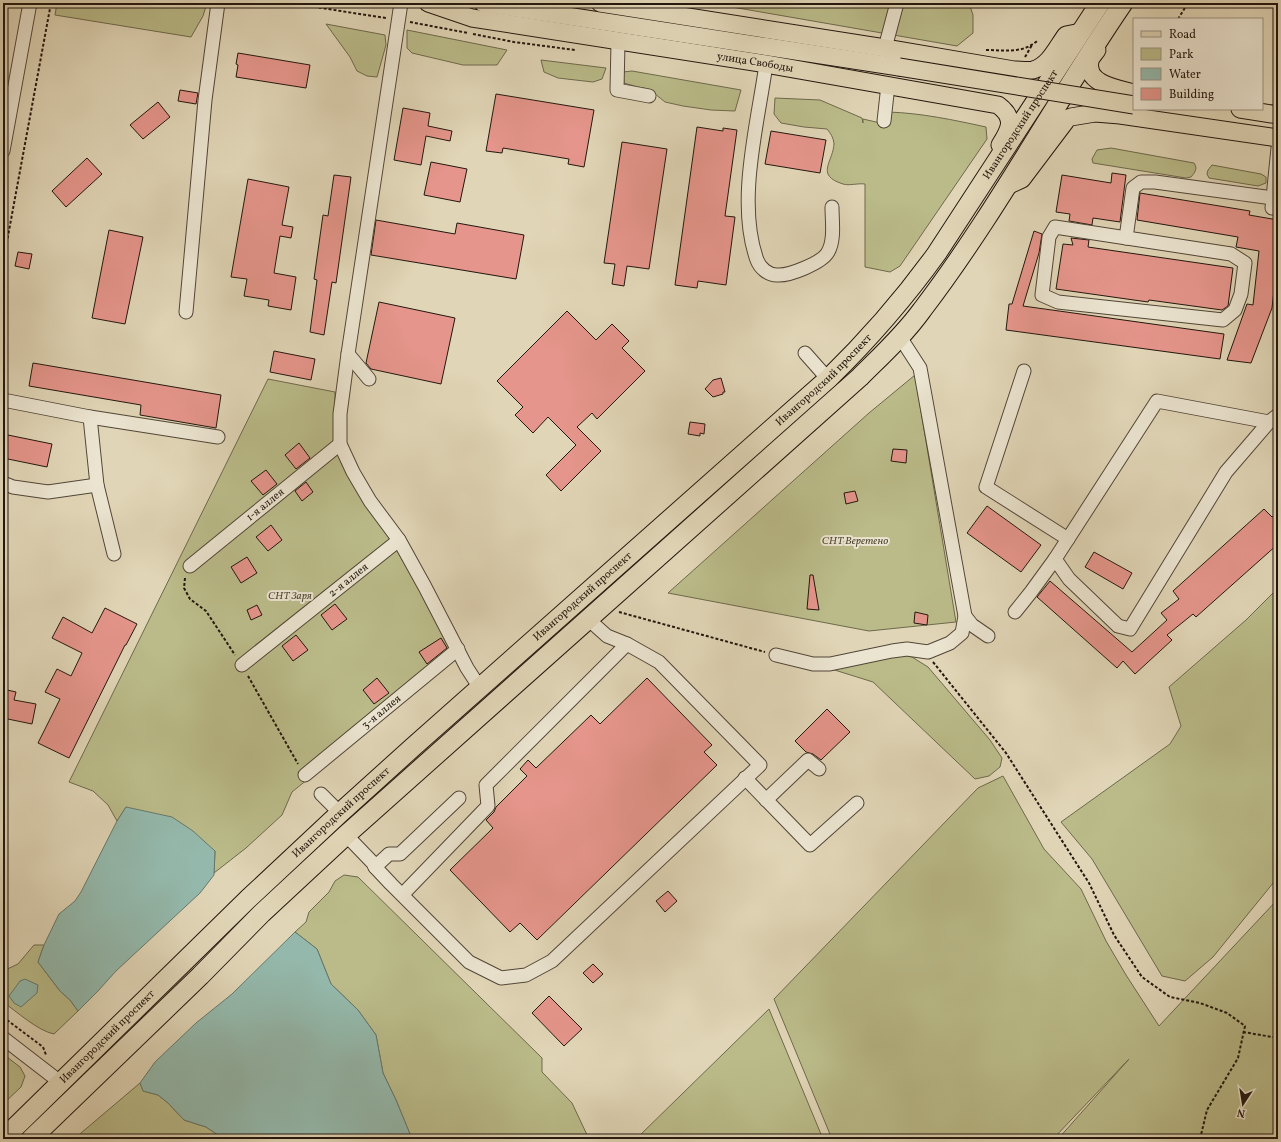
<svg xmlns="http://www.w3.org/2000/svg" width="1281" height="1142" viewBox="0 0 1281 1142" font-family="Vollkorn,serif">
<style>
.green{fill:#babb89;stroke:#6e694c}
.water{fill:#94b9ac;stroke:#67786d}
.building{fill:#e5958b;stroke:#23170e}
.lines{fill:none;stroke-linecap:round;stroke-linejoin:round}
.minor-casing{stroke:#524638;stroke-width:15}
.major-casing{stroke:#23170e;stroke-width:19}
.highway-casing{stroke:#23170e;stroke-width:21}
.path{stroke:#23170e;stroke-width:2;stroke-dasharray:3 2;stroke-linecap:butt}
.minor{stroke:#ebe4d0;stroke-width:13}
.major{stroke:#e0d5b6;stroke-width:17}
.highway{stroke:#e0d5b6;stroke-width:19}
.major-bridge-casing{stroke:#23170e;stroke-width:19;stroke-linecap:butt}
.major-bridge{stroke:#e0d5b6;stroke-width:17}
.labels{text-anchor:middle;dominant-baseline:central;stroke-width:4;stroke-linejoin:round;paint-order:stroke}
.street-label{font-size:11px;fill:#23170e;stroke:#ebe4d0}
.park-label{font-size:11px;font-style:italic;fill:#504833;stroke:#ebe4d0}
</style>
<rect width="100%" height="100%" fill="#e0d5b6"/>
<filter id="stains"><feTurbulence type="fractalNoise" baseFrequency=".005" numOctaves="4"/><feColorMatrix values="0 0 0 0 .2 0 0 0 0 .09 0 0 0 0 .02 0 0 0 .5 -.17"/></filter>
<radialGradient id="worn" r=".72"><stop offset=".6" stop-color="#630" stop-opacity="0"/><stop offset="1" stop-color="#630" stop-opacity=".3"/></radialGradient>
<g class="green">
<path d="M57 3H207L203 16 191 37 55 15Z"/>
<path d="M709 3H969L973 15V33L957 46Z"/>
<path d="M326 24 385 35 386 45 377 77 367 76 357 71 350 57Z"/>
<path d="M407 30 507 50 497 65H463L412 53 407 48Z"/>
<path d="M541 60 606 68 602 79 593 82 558 78 544 72Z"/>
<path d="M632 71 741 90 735 111 711 110 683 106 665 102 649 89 638 87 624 83 623 72Z"/>
<path d="M775 98 820 100 862 118 863 123V119L889 125 888 112C921 113 954 120 986 127L987 139 900 266 890 272 865 267V184C858 183 849 186 843 184 814 175 834 161 834 143 833 137 831 134 827 129L804 127 781 123 774 114Z"/>
<path d="M1111 148 1194 163C1198 169 1195 172 1191 177L1186 178 1093 163 1092 159 1097 150Z"/>
<path d="M1212 165 1261 174 1266 177V183L1258 186 1209 178 1207 174 1208 170Z"/>
<path d="M915 375 956 622 869 631 668 593 869 413Z"/>
<path d="M268 379 335 392V443L340 458 428 601 458 657 292 792 282 815 246 848 214 873 215 851 126 807 117 821 108 805 93 791 69 782Z"/>
<path d="M1278 588V877L1213 957 1185 981 1162 976 1092 859 1061 822 1170 744 1181 726 1169 687 1246 620Z"/>
<path d="M900 654 912 657 928 667 990 740 1002 758 1000 767 989 776 975 779 873 682 825 667Z"/>
<path d="M1003 776 1044 849 1081 889 1106 941 1126 975 1159 1026 1278 899V1139H1058L1129 1059 1053 1139H832L774 999 978 788Z"/>
<path d="M344 875 358 877 542 1058V1072L572 1103 589 1139H412L396 1100 383 1073 376 1035 358 1010 331 984 317 949 295 932 306 922 309 912 329 892 335 881Z"/>
<path d="M34 945H44L38 962 60 991 70 1000 78 1011 54 1034C38 1031 16 1011 3 1002V971L18 964Z"/>
<path d="M769 1009 823 1139H636Z"/>
<path d="M3 1054 20 1067 25 1076 21 1087 3 1104Z"/>
<path d="M140 1083 143 1091 158 1095 168 1103 184 1120 206 1127 221 1137 243 1139H74Z"/>
</g>
<g class="water">
<path d="M126 807 172 817 193 831 215 851 214 875 200 893 116 971 98 991 78 1011 70 1000 60 991 38 962 44 945 59 914 75 901 81 892 117 821Z"/>
<path d="M295 932 317 949 331 984 358 1010 376 1035 383 1073 396 1100 412 1139H243L221 1137 206 1127 184 1120 168 1103 158 1095 143 1091 140 1083 155 1062 196 1023 232 994Z"/>
<path d="M25 979 38 985 37 993 21 1007 14 1003 9 996 20 981Z"/>
</g>
<g class="building">
<path d="M238 53 310 65 306 88 236 77 238 65 236 64Z"/>
<path d="M180 90 198 93 196 104 178 101Z"/>
<path d="M496 94 594 110 584 167 568 164 569 159 503 148 502 153 486 151Z"/>
<path d="M158 102 170 117 143 139 130 125Z"/>
<path d="M403 108 430 113 428 126 452 131 450 141 426 136 421 165 394 160Z"/>
<path d="M697 127 723 131V128L737 130 725 216 735 217 726 285 698 281 697 288 675 285Z"/>
<path d="M771 131 826 140 820 173 765 164Z"/>
<path d="M622 142 667 149 649 269 627 266 624 286 612 284 615 264 604 263Z"/>
<path d="M87 158 102 174 66 207 52 191Z"/>
<path d="M431 162 467 169 460 202 424 195Z"/>
<path d="M1112 173 1126 175 1120 222 1093 218 1092 225 1069 221 1070 214 1056 212 1062 175 1111 183Z"/>
<path d="M334 175 351 177 336 283 332 282 324 335 310 332 317 280 314 279 323 215 328 216Z"/>
<path d="M248 179 289 187 282 225 293 227 291 238 280 236 274 273 296 277 291 310 268 306 269 300 244 296 247 279 231 277Z"/>
<path d="M1140 193 1250 211 1249 215 1278 220V255L1272 308 1251 363 1227 360 1247 304 1253 305 1259 251 1236 247 1238 237 1137 220Z"/>
<path d="M376 220 455 234 457 223 524 235 516 279 371 255Z"/>
<path d="M109 230 143 237 125 324 92 318Z"/>
<path d="M1034 231 1042 234 1039 253 1023 306 1224 334 1220 359 1006 330 1009 304H1012Z"/>
<path d="M1071 238 1089 240 1088 247 1233 268 1228 306 1222 310 1149 300 1148 302 1056 289 1063 244 1073 245Z"/>
<path d="M18 252 32 254 29 269 15 266Z"/>
<path d="M379 302 455 318 441 384 371 369 366 363Z"/>
<path d="M567 311 596 340 612 324 629 341 622 348 645 371 597 419 592 413 577 427 601 451 561 491 546 475 576 445 548 417 533 433 515 415 523 407 497 381Z"/>
<path d="M274 351 315 359 311 380 270 372Z"/>
<path d="M33 363 221 395 216 428 140 415 141 405 29 386Z"/>
<path d="M721 378 725 392H723V394L713 397 705 389 713 380Z"/>
<path d="M690 422 705 424 704 434 700 433V436L688 434Z"/>
<path d="M3 434 52 444 47 467 3 458Z"/>
<path d="M299 443 310 458 296 469 285 455Z"/>
<path d="M893 449 907 450 906 463 891 461Z"/>
<path d="M266 470 277 484 263 495 251 481Z"/>
<path d="M306 482 313 492 302 501 295 491Z"/>
<path d="M855 491 858 501 846 504 844 493Z"/>
<path d="M987 506 1041 545 1021 572 967 533Z"/>
<path d="M1264 509 1272 517 1278 512V544L1196 617 1193 614 1167 635 1172 640 1135 674 1123 661 1117 668 1037 597 1050 581 1132 652 1167 620 1161 613 1179 599 1173 591Z"/>
<path d="M271 525 282 540 268 551 256 537Z"/>
<path d="M1094 552 1132 573 1123 589 1085 567Z"/>
<path d="M247 557 257 573 241 583 231 567Z"/>
<path d="M810 575H813L819 610 807 609Z"/>
<path d="M335 604 347 619 332 630 321 615Z"/>
<path d="M257 605 262 615 251 620 247 610Z"/>
<path d="M105 608 137 624 126 645H125L69 758 38 743 60 699 45 692 57 669 71 676 82 653 52 638 63 617 92 633Z"/>
<path d="M915 612 928 615 927 625 914 623Z"/>
<path d="M296 635 308 650 293 661 282 646Z"/>
<path d="M441 638 447 648 427 664 419 652Z"/>
<path d="M377 678 389 693 374 704 363 690Z"/>
<path d="M647 678 712 745 704 752 717 765 537 940 520 923 510 932 450 870 493 828 486 820 494 812 496 807 527 776 520 769 528 760 536 768 591 715 600 724Z"/>
<path d="M3 689 16 692 14 700 36 704 32 724 3 718Z"/>
<path d="M827 709 850 732 821 760 813 754 806 752 795 741Z"/>
<path d="M668 891 677 901 665 912 656 901Z"/>
<path d="M593 964 603 974 593 983 583 973Z"/>
<path d="M549 996 582 1029 564 1046 532 1013Z"/>
</g>
<g class="lines">
<defs>
<g id="minor">
<path d="M401 3 348 354 340 414V444L353 472 370 501 399 540 425 587 467 668 480 688"/>
<path d="M618 42 617 90 649 96"/>
<path d="M885 48 897 3"/>
<path d="M766 64C758 123 736 202 757 260 760 268 768 275 777 275 789 276 822 263 828 252 835 240 832 221 832 207"/>
<path d="M884 121 888 85"/>
<path d="M3 151 30 3"/>
<path d="M1272 208 1278 148"/>
<path d="M1055 227 1231 254 1245 263 1241 294 1235 310 1223 320 1058 302 1042 295 1049 237Z"/>
<path d="M1126 238 1133 188 1141 182H1155L1273 198"/>
<path d="M186 312 205 100 218 3"/>
<path d="M805 353 828 379"/>
<path d="M348 354 369 379"/>
<path d="M1024 371 986 487 1068 539"/>
<path d="M3 400 90 417 218 437"/>
<path d="M90 417 97 485 114 554"/>
<path d="M1269 422 1157 401 1055 559 1069 579 1118 626 1130 629 1226 472 1269 422 1278 415"/>
<path d="M3 483 13 487 48 492 97 485"/>
<path id="s1" d="M190 566 340 444"/>
<path d="M1015 612 1031 592 1055 559"/>
<path d="M965 616 972 625 988 636"/>
<path d="M776 655 813 664H830L892 651 907 649 928 652 950 643 962 633 965 616 920 368 900 337"/>
<path id="s2" d="M242 665 399 540"/>
<path id="s3" d="M305 775 458 649"/>
<path d="M745 778 810 845 857 803"/>
<path d="M321 794 340 813"/>
<path d="M766 800 808 760 819 769"/>
<path d="M346 835 373 863 375 867 391 884 469 962 501 978 526 975 552 961 760 765 659 662 627 644 607 636 588 619"/>
<path d="M375 867 389 854H400L459 798"/>
<path d="M403 894 488 806 486 785 627 644"/>
<path d="M3 1038 60 1082"/>
</g>
<g id="major">
<path id="s4" d="M428 3 472 18 766 64 998 105C1016 118 1010 129 1000 145"/>
<path d="M483 3 899 67"/>
<path d="M600 3 885 48 1014 70C1020 70 1028 71 1033 70 1049 66 1057 47 1066 35L1081 32"/>
<path d="M1097 50C1095 53 1091 57 1090 61 1084 84 1119 89 1134 93"/>
<path d="M1240 109 1278 115"/>
<path d="M1009 185 1022 179 1068 118 1071 117 1095 113 1120 115 1278 138"/>
</g>
<g id="highway">
<path id="s5" d="M3 1139 248 899 340 813 413 747 828 379C868 340 904 299 937 253L1100 3"/>
<path d="M31 1139 200 976 262 913 346 835 860 377C881 356 904 335 922 310 996 213 1054 104 1123 3"/>
</g>
</defs>
<use href="#minor" class="minor-casing"/>
<use href="#major" class="major-casing"/>
<use href="#highway" class="highway-casing"/>
<g class="path">
<path d="M289 3 386 18"/>
<path d="M1178 19 1188 3"/>
<path d="M410 22 468 33"/>
<path d="M473 34 514 42 575 50"/>
<path d="M986 50C1004 50 1022 54 1037 41"/>
<path d="M1025 57 1032 45"/>
<path d="M3 263 51 3"/>
<path d="M185 578 184 588 190 599 206 611 235 655"/>
<path d="M619 612 765 652"/>
<path d="M933 662 1006 753 1089 883 1114 935 1142 977 1170 997 1200 1003 1227 1013 1245 1026 1238 1058 1207 1110 1200 1139"/>
<path d="M248 676 298 764"/>
<path d="M3 1017 43 1047 46 1055"/>
<path d="M1243 1032 1278 1038"/>
</g>
<use href="#minor" class="minor"/>
<use href="#major" class="major"/>
<use href="#highway" class="highway"/>
<defs>
<path id="major-bridge" d="M899 67 1134 105"/>
</defs>
<use href="#major-bridge" class="major-bridge-casing"/>
<use href="#major-bridge" class="major-bridge"/>
</g>
<g class="labels">
<g class="street-label">
<text stroke="none"><textPath href="#s4" startOffset="333">улица Свободы</textPath></text>
<text stroke="none"><textPath href="#s5" startOffset="1442">Ивангородский проспект</textPath></text>
<text stroke="none"><textPath href="#s5" startOffset="1118">Ивангородский проспект</textPath></text>
<text stroke="none"><textPath href="#s1" startOffset="97">1-я аллея</textPath></text>
<text stroke="none"><textPath href="#s2" startOffset="136">2-я аллея</textPath></text>
<text stroke="none"><textPath href="#s5" startOffset="794">Ивангородский проспект</textPath></text>
<text stroke="none"><textPath href="#s3" startOffset="99">3-я аллея</textPath></text>
<text stroke="none"><textPath href="#s5" startOffset="470">Ивангородский проспект</textPath></text>
<text stroke="none"><textPath href="#s5" startOffset="146">Ивангородский проспект</textPath></text>
</g>
<g class="park-label">
<text x="855" y="541">СНТ Веретено</text>
<text x="290" y="596">СНТ Заря</text>
</g>
</g>
<rect width="1281" height="1142" fill="none" stroke="#e0d5b6" stroke-width="16"/>
<rect x="4" y="4" width="1273" height="1134" fill="none" stroke="#23170e" stroke-width="2"/>
<rect x="8" y="8" width="1265" height="1126" fill="none" stroke="#23170e"/>
<rect x="1133" y="18" width="130" height="92" fill="#ebe4d0" stroke="#9b9282"/>
<rect x="1141" y="31" width="20" height="6" fill="#e0d5b6" stroke="#9b9282"/>
<text x="1169" y="38" font-size="12" fill="#23170e">Road</text>
<rect x="1141" y="48" width="20" height="12" fill="#babb89" stroke="#9b9282"/>
<text x="1169" y="58" font-size="12" fill="#23170e">Park</text>
<rect x="1141" y="68" width="20" height="12" fill="#94b9ac" stroke="#9b9282"/>
<text x="1169" y="78" font-size="12" fill="#23170e">Water</text>
<rect x="1141" y="88" width="20" height="12" fill="#e5958b" stroke="#9b9282"/>
<text x="1169" y="98" font-size="12" fill="#23170e">Building</text>
<g transform="translate(1243 1104) rotate(192)" stroke="#ebe4d0" stroke-width="3" paint-order="stroke">
<path d="M0-3L7 15L0 10L-7 15Z" fill="#23170e"/>
<text y="-6" font-size="11" font-weight="bold" text-anchor="middle" fill="#23170e">N</text>
</g>
<rect width="100%" height="100%" filter="url(#stains)"/>
<rect width="100%" height="100%" fill="url(#worn)"/>
</svg>
